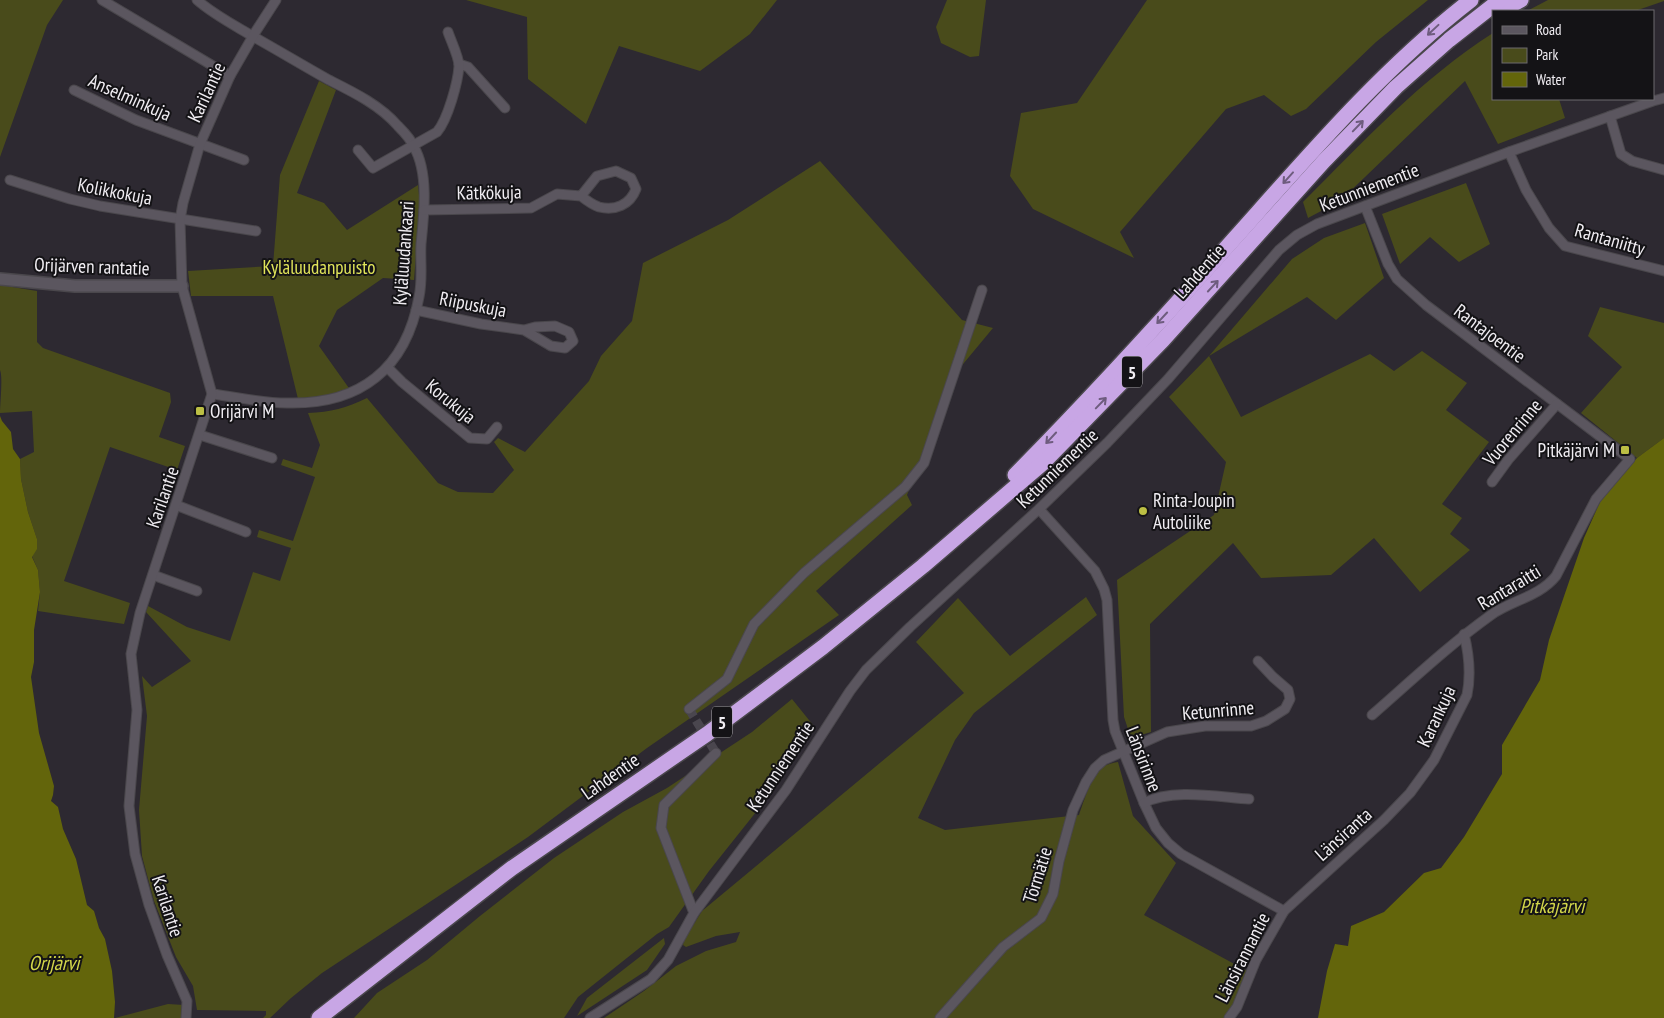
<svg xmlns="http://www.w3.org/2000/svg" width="1664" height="1018" viewBox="0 0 1664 1018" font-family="'PT Sans Narrow',sans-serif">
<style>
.green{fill:#494b1b}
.water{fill:#63650b}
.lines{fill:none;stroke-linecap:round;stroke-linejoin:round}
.street-tunnel{stroke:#4a464e;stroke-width:9;stroke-dasharray:9 4.5;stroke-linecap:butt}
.street-casing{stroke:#4a474c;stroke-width:11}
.secondary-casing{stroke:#4a474c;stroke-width:14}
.highway-casing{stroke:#4a474c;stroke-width:18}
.street{stroke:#5b565f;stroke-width:9}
.secondary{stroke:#5b565f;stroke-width:11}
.highway{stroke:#c8a6e5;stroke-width:15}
.oneway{stroke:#6e5c7e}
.poi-dot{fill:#bcbf44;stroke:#141316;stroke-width:2}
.labels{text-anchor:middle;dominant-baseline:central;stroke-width:4;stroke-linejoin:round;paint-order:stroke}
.shield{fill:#141316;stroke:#aeacb0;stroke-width:1}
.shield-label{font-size:18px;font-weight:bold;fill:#f0edf2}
.street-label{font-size:19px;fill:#f0edf2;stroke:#141316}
.park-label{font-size:19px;fill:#e1e55a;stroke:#141316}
.poi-label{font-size:19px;fill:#f0edf2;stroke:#141316;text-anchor:start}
.water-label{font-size:20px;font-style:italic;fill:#d3d74a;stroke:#141316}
</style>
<rect width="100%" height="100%" fill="#2d2931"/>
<g class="green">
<path d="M0 0H63L47 25 0 157Z"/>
<path d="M466 0H777L750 34 700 71 619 46 586 124 528 79 527 17Z"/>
<path d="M947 0H986L979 56 970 57 941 43 936 27Z"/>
<path d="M1147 0H1428L1376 42 1306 109 1291 116 1264 95 1226 109 1120 232 1134 258 1033 209 1010 176 1021 113 1077 103Z"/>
<path d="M1548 0H1664V1L1635 11H1527Z"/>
<path d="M1493 33V99H1559L1565 118 1498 144 1465 81 1340 201 1308 218 1303 202C1363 142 1421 79 1493 33Z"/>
<path d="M319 81 336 90 297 193 324 203 347 230 418 185 420 205 414 280 383 278 337 310 319 346 351 391 339 395 298 399 273 296H191L188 271 273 266 280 175Z"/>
<path d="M820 161 962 320 993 328 954 375 907 495 912 505 816 591 839 615 647 748 528 837 322 973 291 998 270 1018H263L266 1015V1011L197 1010 193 986 176 957 154 901 142 856 139 810 147 716 142 676 152 687 191 661 146 612 148 606 187 627 230 641 253 572 280 581 291 548 257 537 259 530 293 541 315 477 281 465 283 459 312 468 320 445 308 413C331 412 346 408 367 398L438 483 458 492 493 493 514 470 494 442 498 438 525 452 589 381 601 356 632 321 643 263 728 220Z"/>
<path d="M1466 183 1490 244 1459 262 1430 237 1400 264 1382 214Z"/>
<path d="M1365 223 1384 278 1336 320 1307 297 1209 356 1241 417 1370 354 1394 371 1422 351 1467 383 1446 410 1489 442 1442 504 1462 518 1450 534 1470 550 1420 592 1374 538 1331 575 1261 578 1233 543 1150 624 1151 732 1131 738 1124 717 1117 580 1214 515 1226 462 1169 397 1209 356 1292 259 1324 238Z"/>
<path d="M0 285 37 291V342L43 348 170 393 171 402 159 437 185 446 177 470 110 447 64 581 130 603 124 624 38 611 40 592 38 570 32 556 37 539 28 512 21 479 20 459 34 452 32 411 0 413C0 404 3 376 0 370Z"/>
<path d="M1600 307 1664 323V438L1637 458 1581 413 1622 367 1588 336Z"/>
<path d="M1086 597 1097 615 974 713 955 740 918 818 945 830 1079 815C1084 801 1091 776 1103 767 1107 764 1113 763 1118 762L1133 816 1176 863 1144 915 1251 973 1229 1018H604L644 991 676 966 706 951 736 942 740 932 716 936 686 947 683 945 684 940 702 911 964 693 916 642 958 598 1010 656Z"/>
<path d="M792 699 813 725 768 797 709 871 669 927 657 934 578 997 564 1018H354L377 993 427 960 480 916 554 858 623 812 667 788 752 732Z"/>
<path d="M664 938 665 944 647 970 577 1016 587 998Z"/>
<path d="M168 1004 184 1005 182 1018H115Z"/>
</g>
<g class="water">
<path d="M0 416 2 421 11 432 13 449 20 459 21 479 28 512 37 539V549L32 557 38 570 40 592 34 630V662L31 677 39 733 54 786 53 795 51 801 58 807 63 829 76 859 87 905 94 911 99 928 105 939 112 971 115 1002 114 1018H0Z"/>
<path d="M1664 438V1018H1318L1327 971 1335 944 1348 946 1351 926 1384 912 1424 873 1441 868 1464 837 1502 774V745L1540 680 1549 640 1584 538 1604 493 1637 458Z"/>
</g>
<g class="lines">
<path class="street-tunnel" d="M689 709 716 753"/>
<defs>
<g id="street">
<path d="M102 0 230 76"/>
<path d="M197 0C214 15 234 25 254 37 279 51 304 66 329 80 353 92 380 105 398 126 404 132 411 139 414 147 429 173 424 215 421 244 420 261 423 279 419 297 406 369 360 405 287 403 262 403 237 397 212 394"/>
<path d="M459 64 468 67 505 108"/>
<path d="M74 90 136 120 244 160"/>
<path d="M1610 116 1621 154 1632 161 1664 170"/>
<path d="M358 150 373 168 437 132C448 119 458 82 459 66 459 57 451 41 448 32"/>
<path d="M1509 152 1526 190 1549 228 1565 246 1664 271"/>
<path d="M10 180 70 199 100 206 256 231"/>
<path d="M1365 206 1388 264 1397 279 1426 305 1630 459 1596 499 1556 576C1539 597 1512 600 1491 615 1449 645 1411 681 1372 715"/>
<path d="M424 210 531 208 557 194 581 196 597 176 616 171 631 178 636 189C630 205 615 211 599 207 593 205 586 200 581 196"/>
<path d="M416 310 481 324 524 330 535 327 555 326 569 332 573 341 565 348 551 346 524 330"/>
<path d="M388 368 402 382 470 438 487 439 497 427"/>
<path d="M200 435 272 458"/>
<path d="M1492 482 1508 460 1557 404"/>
<path d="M176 505 246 532"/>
<path d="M1039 509 1095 571 1104 589 1107 600 1113 720 1115 731 1144 803 1156 828 1168 843 1181 854 1284 911"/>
<path d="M153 575 197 591"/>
<path d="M689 709 727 679 754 624 804 573 905 487 924 463 982 290"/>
<path d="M1144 803C1172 788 1218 797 1249 799"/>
<path d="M694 913 661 828 664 805 716 753"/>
<path d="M186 1018 187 1001 167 955 149 905 135 854 129 806 137 710 131 654 140 613 212 394 182 286 180 220 183 203 200 144 230 76 256 31 276 0"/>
<path d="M590 1018 651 979 668 960 694 913 786 790 850 691 866 670 910 627 1039 509 1107 443 1168 379 1279 250 1297 235 1317 224 1509 152 1653 101 1664 98"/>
<path d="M940 1018 1003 947 1041 918 1053 894 1059 861 1073 810 1086 782 1095 768 1104 760 1167 732 1205 726H1251L1266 721 1285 709 1290 699 1288 690 1273 677 1258 661"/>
<path d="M1229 1018 1237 1007 1256 960 1284 911 1384 820 1410 793 1434 760 1467 695C1471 675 1469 654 1464 634"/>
</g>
<path id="secondary" d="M0 279 75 286H182"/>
<g id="highway">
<path d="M1501 11 1521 0"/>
<path d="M1015 475C1090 399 1163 319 1234 239 1309 155 1382 69 1471 0"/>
<path d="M319 1018 512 868 707 734 823 647 923 566 1043 463 1163 340 1324 161 1396 87 1449 40 1500 0"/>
</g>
</defs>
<use href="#street" class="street-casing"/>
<use href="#secondary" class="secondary-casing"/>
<use href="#highway" class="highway-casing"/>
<use href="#street" class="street"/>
<use href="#secondary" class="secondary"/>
<use href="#highway" class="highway"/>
</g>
<defs><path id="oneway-shaft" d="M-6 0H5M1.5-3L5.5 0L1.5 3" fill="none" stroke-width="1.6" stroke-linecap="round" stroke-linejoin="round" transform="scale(1.25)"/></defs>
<g class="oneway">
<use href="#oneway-shaft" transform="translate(1433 30) rotate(137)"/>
<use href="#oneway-shaft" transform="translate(1358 126) rotate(-46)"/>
<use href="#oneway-shaft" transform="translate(1288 178) rotate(132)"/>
<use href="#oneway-shaft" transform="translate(1213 286) rotate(-47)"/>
<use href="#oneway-shaft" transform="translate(1162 318) rotate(133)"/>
<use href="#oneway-shaft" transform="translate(1101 403) rotate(-46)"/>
<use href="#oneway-shaft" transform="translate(1051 438) rotate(133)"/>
</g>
<g class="poi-dot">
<rect x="195" y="406" width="10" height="10" rx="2.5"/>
<rect x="1620" y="445" width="10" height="10" rx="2.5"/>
<circle cx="1143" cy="511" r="5"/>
</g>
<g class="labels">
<g class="shield">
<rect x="1122" y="356.5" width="20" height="31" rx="4"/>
<rect x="712" y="706.5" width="20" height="31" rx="4"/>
</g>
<g class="shield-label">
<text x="1132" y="372">5</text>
<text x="722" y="722">5</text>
</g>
<g class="street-label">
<text transform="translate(206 92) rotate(-65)">Karilantie</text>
<text transform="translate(130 97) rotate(24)">Anselminkuja</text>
<text transform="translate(1369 187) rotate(-21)">Ketunniementie</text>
<text transform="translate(115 191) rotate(11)">Kolikkokuja</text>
<text transform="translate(489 192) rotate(-1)">Kätkökuja</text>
<text transform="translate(1610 239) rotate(16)">Rantaniitty</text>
<text transform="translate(403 253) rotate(-86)">Kyläluudankaari</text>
<text transform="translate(92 266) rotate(2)">Orijärven rantatie</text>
<text transform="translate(1199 271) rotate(-48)">Lahdentie</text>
<text transform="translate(473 304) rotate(11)">Riipuskuja</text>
<text transform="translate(1490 333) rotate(37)">Rantajoentie</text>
<text transform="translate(451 401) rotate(39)">Korukuja</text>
<text transform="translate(1512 432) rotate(-50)">Vuorenrinne</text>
<text transform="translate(1057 468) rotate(-44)">Ketunniementie</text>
<text transform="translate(162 497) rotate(-71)">Karilantie</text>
<text transform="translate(1509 587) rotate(-31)">Rantaraitti</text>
<text transform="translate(1218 710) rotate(-5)">Ketunrinne</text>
<text transform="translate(1436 716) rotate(-65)">Karankuja</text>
<text transform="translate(1144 759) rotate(69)">Länsirinne</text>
<text transform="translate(780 766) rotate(-56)">Ketunniementie</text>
<text transform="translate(610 776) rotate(-35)">Lahdentie</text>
<text transform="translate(1343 834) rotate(-42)">Länsiranta</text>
<text transform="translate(1037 875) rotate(-73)">Törmätie</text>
<text transform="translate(168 906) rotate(72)">Karilantie</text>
<text transform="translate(1242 957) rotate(-63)">Länsirannantie</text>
</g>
<g class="park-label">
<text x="319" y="267">Kyläluudanpuisto</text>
</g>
<g class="poi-label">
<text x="210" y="411">Orijärvi M</text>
<text x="1615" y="450" text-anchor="end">Pitkäjärvi M</text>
<text x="1153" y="500">Rinta-Joupin<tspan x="1153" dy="22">Autoliike</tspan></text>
</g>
<g class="water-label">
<text x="1552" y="906">Pitkäjärvi</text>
<text x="54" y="963">Orijärvi</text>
</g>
</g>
<rect x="1492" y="10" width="162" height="90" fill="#141316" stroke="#6c6a6e"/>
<rect x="1502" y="26" width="25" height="8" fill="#5b565f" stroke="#6c6a6e"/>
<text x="1536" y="35" font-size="15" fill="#f0edf2">Road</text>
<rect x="1502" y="48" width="25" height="15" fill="#494b1b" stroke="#6c6a6e"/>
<text x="1536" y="60" font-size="15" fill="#f0edf2">Park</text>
<rect x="1502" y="72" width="25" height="15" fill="#63650b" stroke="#6c6a6e"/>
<text x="1536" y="85" font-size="15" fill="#f0edf2">Water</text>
</svg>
